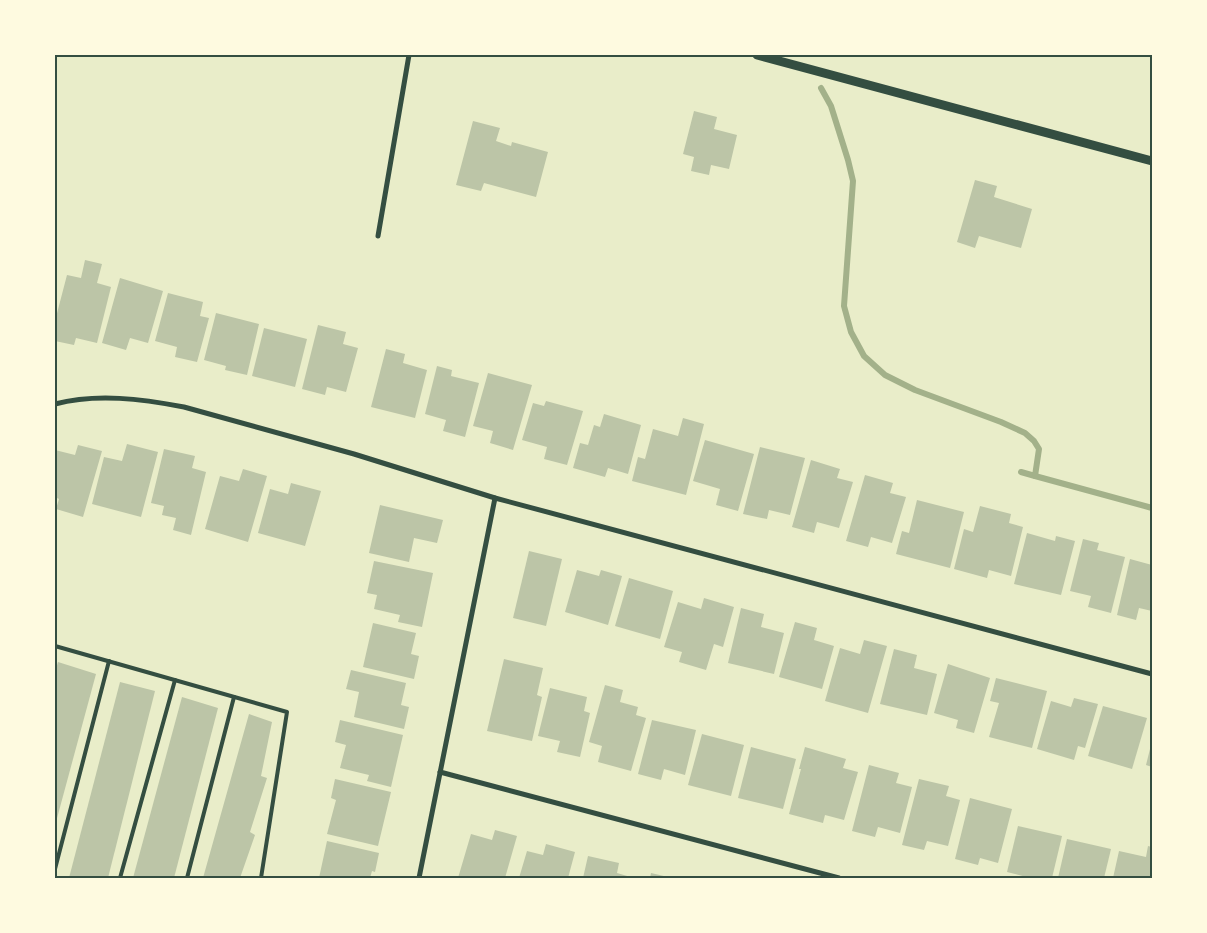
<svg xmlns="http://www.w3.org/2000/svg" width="1207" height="933" viewBox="0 0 1207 933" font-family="'PT Sans',sans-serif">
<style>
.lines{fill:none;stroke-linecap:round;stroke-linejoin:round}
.stream{stroke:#a3b18a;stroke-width:6}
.building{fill:#bcc5a7}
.service{stroke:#344e41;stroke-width:4}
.minor{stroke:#344e41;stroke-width:5}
.tertiary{stroke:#344e41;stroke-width:9}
.neatline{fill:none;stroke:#344e41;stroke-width:2}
</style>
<rect width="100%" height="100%" fill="#e9edc9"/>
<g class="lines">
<g class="stream">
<path d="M821 88 831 106 848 160 853 181 844 306 851 332 864 356 885 375 915 390 1001 422 1025 433 1034 441 1039 449 1035 476 1021 472"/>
<path d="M1035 476 1152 508"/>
</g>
</g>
<g class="building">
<path d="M694 111 717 117 714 129 737 135 729 169 711 165 709 175 691 171 694 157 683 154Z"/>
<path d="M473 121 500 128 496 141 511 146 512 142 548 152 536 197 484 183 481 191 456 185Z"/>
<path d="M975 180 997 186 994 197 1032 209 1021 248 979 236 975 248 957 242Z"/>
<path d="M85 260 102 264 97 283 111 287 97 343 76 338 74 345 55 341V321L67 275 81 278Z"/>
<path d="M120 278 163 291 148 343 130 338 126 350 102 343Z"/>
<path d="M168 293 203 302 200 316 209 318 197 362 175 357 177 347 155 341Z"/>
<path d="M216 313 259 324 247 375 225 370 226 366 204 360Z"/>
<path d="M318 325 346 332 343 344 358 348 346 392 327 387 325 395 302 389Z"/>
<path d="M264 328 307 339 295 387 252 376Z"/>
<path d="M386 349 405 354 403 363 427 370 415 418 371 407Z"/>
<path d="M437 366 452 370 451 376 479 383 465 437 443 431 446 420 425 414Z"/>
<path d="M488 373 532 385 513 450 490 443 493 431 473 426Z"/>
<path d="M546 401 583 411 567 465 544 459 547 447 522 440 533 403 544 406Z"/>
<path d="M604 414 641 425 628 474 608 468 605 477 573 468 580 443 588 445 594 425 600 427Z"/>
<path d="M683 418 704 424 686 495 632 481 638 457 645 459 653 429 678 436Z"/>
<path d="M705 440 754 454 738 511 716 505 720 489 693 481Z"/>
<path d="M127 444 158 452 141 517 92 504 104 457 122 461Z"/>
<path d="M78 445 102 451 83 517 56 509 59 499 55 497V450L75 455Z"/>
<path d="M760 447 805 458 790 515 769 510 767 519 743 514Z"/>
<path d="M164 449 195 456 192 468 206 472 191 535 173 530 176 518 162 515 164 506 151 503Z"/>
<path d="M811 460 840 469 837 478 853 482 839 528 817 522 814 533 792 527Z"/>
<path d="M243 469 267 476 248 542 205 529 220 476 239 481Z"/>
<path d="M865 475 893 483 890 493 906 497 892 543 871 537 868 547 846 541Z"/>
<path d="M291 483 321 491 305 546 258 533 270 489 288 494Z"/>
<path d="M917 500 964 512 950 568 896 554 902 531 909 533Z"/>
<path d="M380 505 443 520 437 543 414 538 409 562 369 553Z"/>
<path d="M980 506 1011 514 1009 523 1023 527 1011 576 989 570 987 578 954 569 964 529 973 532Z"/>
<path d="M1027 533 1055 541 1056 536 1075 541 1061 595 1014 584Z"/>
<path d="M1083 539 1099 543 1097 550 1125 557 1111 613 1088 607 1091 596 1070 591Z"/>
<path d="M529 551 562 559 546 626 513 618Z"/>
<path d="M1130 559 1152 565V611L1139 608 1136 620 1117 615Z"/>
<path d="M374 561 433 573 422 627 398 622 400 615 374 609 377 595 367 593Z"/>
<path d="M577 570 599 576 601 570 622 576 608 625 565 612Z"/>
<path d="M629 578 673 591 660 639 615 626Z"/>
<path d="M704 598 734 607 723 647 714 644 706 670 679 662 682 652 664 647 678 602 701 609Z"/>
<path d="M741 608 764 614 761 627 784 633 774 674 728 663Z"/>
<path d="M795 622 817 628 814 640 834 646 822 689 779 677Z"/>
<path d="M373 623 416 633 411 654 419 656 414 679 363 667Z"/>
<path d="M864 640 887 646 868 713 825 701 840 648 860 654Z"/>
<path d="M894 649 917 655 914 668 937 674 927 715 880 704Z"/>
<path d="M504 659 543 668 537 695 542 697 532 741 487 731Z"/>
<path d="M58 662 96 674 56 822 55 672Z"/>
<path d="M948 664 990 678 974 733 956 728 958 720 934 713Z"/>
<path d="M351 670 406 683 401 705 409 707 404 729 354 717 359 692 346 689Z"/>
<path d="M996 678 1047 691 1032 748 989 737 999 703 990 701Z"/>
<path d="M120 682 155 691 108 878H69Z"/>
<path d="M605 685 623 690 620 702 638 707 636 715 646 718 631 771 598 762 602 746 589 742Z"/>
<path d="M550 688 587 697 584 711 590 713 580 757 557 752 560 741 538 736Z"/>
<path d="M182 697 218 708 174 878H133Z"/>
<path d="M1074 698 1098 704 1085 748 1078 746 1074 760 1037 749 1051 701 1071 707Z"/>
<path d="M1103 706 1147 718 1132 769 1088 756Z"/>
<path d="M249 714 272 722 261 776 267 778 250 832 255 835 240 878H203Z"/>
<path d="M340 720 403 735 391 787 367 781 369 775 340 768 346 745 335 742Z"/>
<path d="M652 720 696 730 685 775 664 769 661 780 638 774Z"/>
<path d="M702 734 744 745 731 796 688 785Z"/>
<path d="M1151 745H1152V767L1146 765Z"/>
<path d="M751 747 796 759 783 809 738 798Z"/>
<path d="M805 747 846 759 843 768 858 772 844 820 825 815 823 823 789 814 801 769H799Z"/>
<path d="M869 765 899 773 896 783 912 787 900 833 878 827 875 837 852 831Z"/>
<path d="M335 779 391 792 378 846 327 834 336 800 331 798Z"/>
<path d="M919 779 949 786 946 796 960 800 948 846 927 841 924 850 902 845Z"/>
<path d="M970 798 1012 809 998 863 980 858 978 865 955 859Z"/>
<path d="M1018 826 1062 836 1052 878H1030L1007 872Z"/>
<path d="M495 830 517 836 505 878H458L471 834 492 840Z"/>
<path d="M1067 839 1111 849 1104 878H1058Z"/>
<path d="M327 841 379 853 375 872 372 871 370 878H319Z"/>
<path d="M546 844 575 852 568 878H519L527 851 543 855Z"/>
<path d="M1148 846 1152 847V878H1113L1119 851 1146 857Z"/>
<path d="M588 856 619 863 617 873 634 878H583Z"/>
<path d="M651 873 668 877 667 878H650Z"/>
</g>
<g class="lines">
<g class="service">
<path d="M55 646 287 712 261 878"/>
<path d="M55 869 109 661"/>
<path d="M120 878 175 680"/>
<path d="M187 878 234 697"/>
</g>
<g class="minor">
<path d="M378 236 409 55"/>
<path d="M55 404C97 393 142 399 184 407L354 454 495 498 1152 674"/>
<path d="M440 772 839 878"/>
<path d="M419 878 495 498"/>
</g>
<path class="tertiary" d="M757 55 1152 161"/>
</g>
<rect width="1207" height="933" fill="none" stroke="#fefae0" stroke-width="112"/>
<rect x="56" y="56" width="1095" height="821" class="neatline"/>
</svg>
